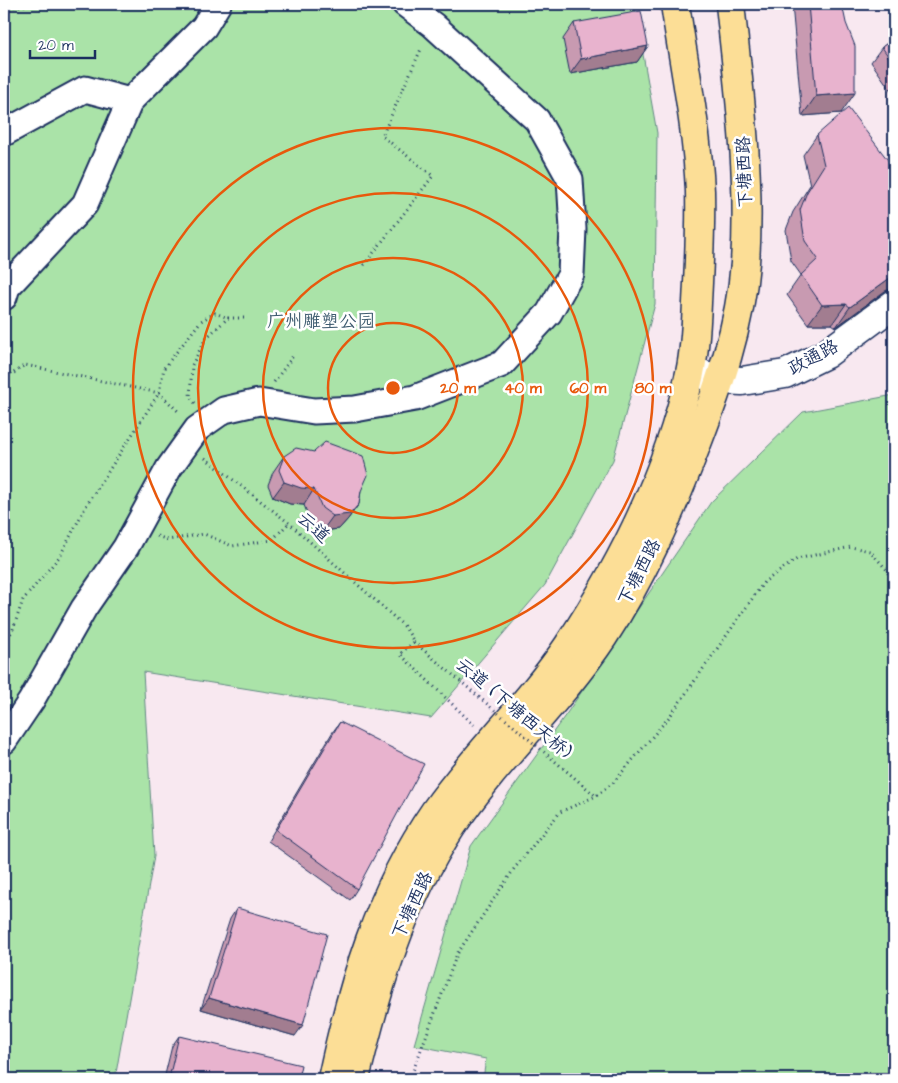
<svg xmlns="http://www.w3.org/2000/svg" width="898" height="1083" font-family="'Architects Daughter','LXGW WenKai TC',sans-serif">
<rect width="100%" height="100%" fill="#f8e8f0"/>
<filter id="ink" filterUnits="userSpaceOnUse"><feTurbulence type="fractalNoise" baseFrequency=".02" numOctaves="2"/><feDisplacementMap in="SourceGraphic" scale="10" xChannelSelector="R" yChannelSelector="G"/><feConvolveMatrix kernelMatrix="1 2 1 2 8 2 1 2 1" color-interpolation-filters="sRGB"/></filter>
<g filter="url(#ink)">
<g fill="#aae3a8" stroke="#628983">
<polygon points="4,4 634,4 657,133 655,304 613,460 545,585 431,718 143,672 154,856 115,1079 4,1079"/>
<polygon points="894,395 894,1079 483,1079 486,1059 414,1045 471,846 567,713 711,502 803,412"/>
</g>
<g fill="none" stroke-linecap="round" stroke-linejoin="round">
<g stroke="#1b2f5e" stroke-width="29">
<g id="street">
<polyline points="4,133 85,89 130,101"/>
<polyline points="4,297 7,287 85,204 130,101 204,27 218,4"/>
<polyline points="4,741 31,701 84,608 126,547 169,468 197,429 224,410 259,402 314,411 355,409 415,398 502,364 549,313 571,274 573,229 570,179 537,120 433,25 405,4"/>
</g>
</g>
<g stroke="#1b2f5e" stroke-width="31">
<polyline id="secondary" points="691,371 721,380 742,381 785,374 826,354 894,304"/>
</g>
<g stroke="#1b2f5e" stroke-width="31">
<g id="highway">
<path d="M332 1079C352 985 379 892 435 811 476 753 528 705 568 646 623 563 669 471 690 373 695 350 696 326 697 303 699 265 701 228 700 191 697 128 684 66 675 4"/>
<path d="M355 1079C376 991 401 903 452 826 497 759 558 704 603 637 642 578 671 511 696 446 719 386 740 328 745 263 751 177 739 89 730 4"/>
</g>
</g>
<g stroke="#1b2f5e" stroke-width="3" stroke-dasharray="1 4" stroke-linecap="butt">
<polyline points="4,7 41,4"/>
<polyline points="364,265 433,176 382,136 422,47"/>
<polyline points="4,366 11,375 25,365 159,393 180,413"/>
<polyline points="274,382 293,356"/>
<polyline points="195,403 190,397 192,365 206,338 228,318 245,318"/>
<polyline points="205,458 289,523 405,627 414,642 400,654 474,725"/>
<polyline points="157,536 168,540 204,534 232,546 272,540 289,523"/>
<polyline points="4,641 12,632 23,600 60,556 86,506 159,393 164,368 201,321 215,313 228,318"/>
<polyline points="4,686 6,698"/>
<polyline points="410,1079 457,954 514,869 560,812 596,796 613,783 670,716 764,582 797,559 851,547 870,551 887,570 894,592"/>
</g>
<use href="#street" stroke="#fff" stroke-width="25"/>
<use href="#secondary" stroke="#fff" stroke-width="28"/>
<use href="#highway" stroke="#fcde96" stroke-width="28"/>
<polyline stroke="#1b2f5e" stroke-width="3" stroke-dasharray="1 4" stroke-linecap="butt" points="414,642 596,796"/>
</g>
<g fill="#c89ab1" stroke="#1b2f5e">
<polygon points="792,4 842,4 841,113 802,116"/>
<polygon points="574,23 648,46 637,62 570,74 563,39"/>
<polygon points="894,38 894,95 871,62 882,47"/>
<polygon points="817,135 894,168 894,289 893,288 885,291 836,327 832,324 808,324 787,295 801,275 791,261 786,230 793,212 810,185 803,155"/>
<polygon points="284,456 361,491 359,504 348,519 339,529 322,531 311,523 304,505 290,504 273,497 268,485 273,472"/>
<polygon points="340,722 357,889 350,900 268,841 332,733"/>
<polygon points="237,908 295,1036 201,1009 230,919"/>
<polygon points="179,1036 298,1079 164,1079 172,1046"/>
</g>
<g fill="#a27d90" stroke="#1b2f5e">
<polygon points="648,46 637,62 570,74 581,59"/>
<polygon points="855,93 841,113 802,116 816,96"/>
<polygon points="894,275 894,289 893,288 885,291 836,327 850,307"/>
<polygon points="846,304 832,324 808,324 822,305"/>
<polygon points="284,482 314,489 304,505 290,504 273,497"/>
<polygon points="359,504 348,519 339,529 322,531 333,516"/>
<polygon points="209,998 303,1025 295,1036 201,1009"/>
<polygon points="170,1074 194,1079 166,1079"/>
</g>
<g fill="#e8b3ce" stroke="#1b2f5e">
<polygon points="808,4 842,4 846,23 855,46 855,93 816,96"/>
<polygon points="641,11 648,46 581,59 574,23"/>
<polygon points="894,38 894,65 882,47"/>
<polygon points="848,108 894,168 894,275 850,307 846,304 822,305 801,275 818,259 805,241 800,210 807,192 824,165 817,135"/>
<polygon points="325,442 363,456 368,475 361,491 359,504 350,514 333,516 322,508 314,489 301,488 284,482 279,470 284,456 296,448 314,452"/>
<polygon points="340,722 424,764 357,889 276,830"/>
<polygon points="237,908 327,934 303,1025 209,998"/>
<polygon points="179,1036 301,1065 298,1079 194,1079 170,1074"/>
</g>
</g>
<g fill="none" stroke="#e8590c" stroke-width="2.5">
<circle cx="393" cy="388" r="65"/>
<circle cx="393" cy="388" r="130"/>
<circle cx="393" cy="388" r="195"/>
<circle cx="393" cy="388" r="260"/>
</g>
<g text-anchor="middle" stroke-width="5" stroke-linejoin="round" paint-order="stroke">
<g font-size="18" fill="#1b2f5e" stroke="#fff">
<text transform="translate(744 172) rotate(-92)" y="6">下塘西路</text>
<text transform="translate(813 357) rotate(-28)" y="6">政通路</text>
<text transform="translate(314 527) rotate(42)" y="6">云道</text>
<text transform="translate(639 572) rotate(-63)" y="6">下塘西路</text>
<text transform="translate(514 708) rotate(40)" y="6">云道 (下塘西天桥)</text>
<text transform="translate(412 905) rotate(-65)" y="6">下塘西路</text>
</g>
<g font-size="18" fill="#3f5c70" stroke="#fff">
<text x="321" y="327">广州雕塑公园</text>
</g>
</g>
<circle cx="393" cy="388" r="8" fill="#e8590c" stroke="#fff" stroke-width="2.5"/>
<g font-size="15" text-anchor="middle" font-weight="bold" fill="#e8590c" stroke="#fff" stroke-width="5" stroke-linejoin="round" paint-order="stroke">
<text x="458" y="393">20 m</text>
<text x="523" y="393">40 m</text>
<text x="588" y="393">60 m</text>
<text x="653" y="393">80 m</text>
</g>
<rect width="898" height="1083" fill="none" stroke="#fff" stroke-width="20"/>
<rect x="10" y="10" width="878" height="1063" fill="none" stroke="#1b2f5e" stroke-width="2" filter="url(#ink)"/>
<path d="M30 50v8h65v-8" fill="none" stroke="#1b2f5e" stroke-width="2.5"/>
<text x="38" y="50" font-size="15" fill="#1b2f5e" stroke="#ffffff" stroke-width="4" paint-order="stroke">20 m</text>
</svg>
